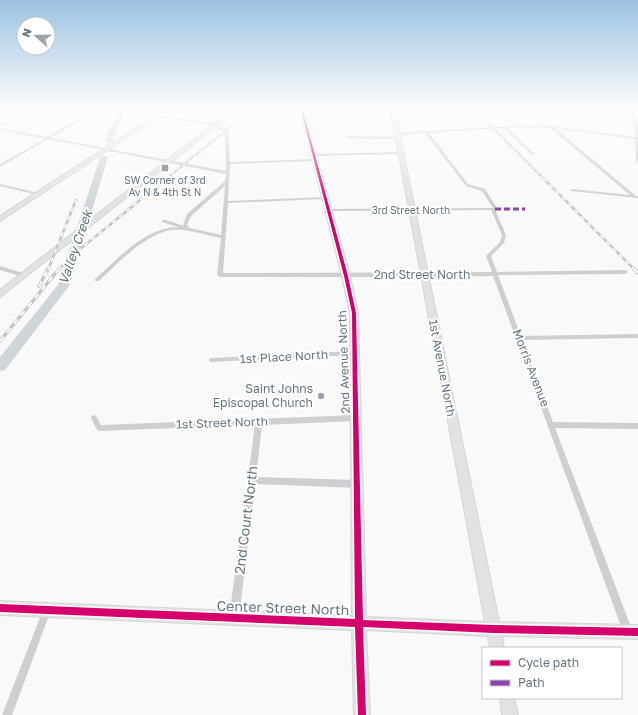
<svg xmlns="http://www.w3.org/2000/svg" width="638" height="715" font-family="'Golos Text',sans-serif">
<rect width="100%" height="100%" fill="#f9f9f9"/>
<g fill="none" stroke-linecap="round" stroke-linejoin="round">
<g fill="#ced6d9" fill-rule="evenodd">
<polygon points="119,107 125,107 113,141 106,143 105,141"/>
<polygon points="101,155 108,157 69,286 5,370 0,371 0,357 58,285"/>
</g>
<g stroke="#d5d6d7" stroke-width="2">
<g id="secondary">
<polygon points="168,107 174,107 0,221 0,216"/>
<polygon points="299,107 303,107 350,276 358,313 366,617 485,622 390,107 394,107 499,622 638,625 638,639 502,636 504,648 490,648 488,636 366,630 370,715 354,715 352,630 0,615 0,601 352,616 350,313 342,276"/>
<polygon points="500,698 514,698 518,715 502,715"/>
</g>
</g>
<g stroke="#d5d6d7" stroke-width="2">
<polygon id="primary" points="235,107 241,107 0,297 0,290"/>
</g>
<g fill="#cecfd0" fill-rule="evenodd">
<polygon points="35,107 39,107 0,127 0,125"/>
<path d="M99 107H103L51 138 226 171 225 131 209 125 138 113 137 112 139 111 210 123 228 129 230 162 316 159V161H315L230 164 228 201 325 197 327 198 325 199 228 203 223 273 492 272 486 256 500 242 502 235 492 212V210L328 211 326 210 328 209 493 208 482 191 466 186 425 133 397 135H396V133L526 125 551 126 636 137 631 107H634L638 128V163L636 162 635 139 555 128 636 196H638V198L571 191V189H572L630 195 550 128 526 127 507 128 533 153 534 154 532 155 504 128 429 133 468 184 485 189 497 208 496 212 506 235 504 243 491 256 497 272 625 270 628 272 625 274 498 275 521 336 638 334V338L522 340 553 422 638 423V429L555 428 633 632 631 635 628 637 625 635 623 632 493 276 424 277H220L217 275 221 238C205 235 187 228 172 230 146 233 117 264 99 281H95V279C118 259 145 227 178 227L162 222V220H166L184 226 183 225 187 214 225 181 226 174 48 139 0 167V164L45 139 0 130V128L47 137ZM225 186 221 235 190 228 187 225 191 216Z"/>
<polygon points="314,107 332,107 302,110 300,109"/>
<polygon points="347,136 398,137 400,138 398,139 346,138 346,136"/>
<polygon points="402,152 403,153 401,154 314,156 312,155 314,154"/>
<polygon points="0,184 39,193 40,194 38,195 0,186"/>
<polygon points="0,266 26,274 27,275 24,277 0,270"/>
<polygon points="355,351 358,353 355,355 212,362 210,362 209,360 210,358 212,358"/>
<polygon points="94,415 96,416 101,425 357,415 359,416 360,418 359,420 357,421 262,425 256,477 358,480 361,482 362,484 361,486 358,488 255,484 239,618 237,621 234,623 231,621 229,618 255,425 99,431 97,430 91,418 92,416"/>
<polygon points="47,606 50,607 51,610 12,715 2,715 43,610 44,607"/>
</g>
<use href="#secondary" fill="#e1e2e2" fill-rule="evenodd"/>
<use href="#primary" fill="#e1e2e2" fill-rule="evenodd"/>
<g stroke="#c3c5c6" stroke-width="2">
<g id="rail-far2">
<polyline points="472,107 544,179"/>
<polyline points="166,179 255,107"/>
</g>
</g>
<g stroke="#c3c5c6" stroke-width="2.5">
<g id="rail-far1">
<polyline points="543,178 635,270"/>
<polyline points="48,270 76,200"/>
<polyline points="58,270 79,250 167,178"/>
</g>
</g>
<g stroke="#c3c5c6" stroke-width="3.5">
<g id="rail">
<polyline points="634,269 638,273"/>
<polyline points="39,286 48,269"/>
<polyline points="0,341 59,269"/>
</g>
</g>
<use href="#rail-far2" stroke="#fff" stroke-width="1" stroke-dasharray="3.5" stroke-linecap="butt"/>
<use href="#rail-far1" stroke="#fff" stroke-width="1.5" stroke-dasharray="4.5" stroke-linecap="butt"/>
<use href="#rail" stroke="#fff" stroke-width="2" stroke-dasharray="5.5" stroke-linecap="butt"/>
<polyline stroke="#8e44ad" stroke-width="3" stroke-dasharray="6 3" stroke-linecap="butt" points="495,209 525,209"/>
<g stroke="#fff" stroke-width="3">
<polygon id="cycleway" points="300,107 302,107 348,276 356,313 363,620 493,625 638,628 638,636 493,633 363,627 366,715 358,715 355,627 0,612 0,604 355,619 352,313 344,276"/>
</g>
<use href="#cycleway" fill="#d6006c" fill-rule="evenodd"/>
</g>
<linearGradient id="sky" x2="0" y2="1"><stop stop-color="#9dc2e2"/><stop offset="0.52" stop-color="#fcfcfc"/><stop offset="1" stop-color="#fcfcfc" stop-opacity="0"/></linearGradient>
<rect width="638" height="207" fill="url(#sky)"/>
<g fill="#99a4ac" stroke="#fff" stroke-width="1.5">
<rect x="161" y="164" width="8" height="8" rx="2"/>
<circle cx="321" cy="396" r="4"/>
</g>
<g text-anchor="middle" stroke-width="4" stroke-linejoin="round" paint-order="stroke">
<g font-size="10" fill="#657683" stroke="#fff">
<text x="165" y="184">SW Corner of 3rd<tspan x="165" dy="12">Av N &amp; 4th St N</tspan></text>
</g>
<g font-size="10" fill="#657683" stroke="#fff">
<text x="411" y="214">3rd Street North</text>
</g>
<g font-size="12" fill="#657683" stroke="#fff">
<text x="422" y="279">2nd Street North</text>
<text transform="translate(284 357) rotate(-3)" y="4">1st Place North</text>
<text transform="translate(344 362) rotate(-92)" y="4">2nd Avenue North</text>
<text transform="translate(442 368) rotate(79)" y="4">1st Avenue North</text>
<text transform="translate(531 368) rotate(69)" y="4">Morris Avenue</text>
<text transform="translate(222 423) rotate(-2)" y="4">1st Street North</text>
</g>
<g font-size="12" fill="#657683" stroke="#fff" text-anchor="end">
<text x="313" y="393">Saint Johns<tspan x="313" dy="14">Episcopal Church</tspan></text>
</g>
<g font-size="13" font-style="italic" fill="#60757c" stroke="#fff">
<text transform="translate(75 247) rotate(-71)" y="5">Valley Creek</text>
</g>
<g font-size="14" fill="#657683" stroke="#fff">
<text transform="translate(246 520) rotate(-83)" y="5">2nd Court North</text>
<text transform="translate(283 608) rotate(2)" y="5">Center Street North</text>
</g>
</g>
<rect x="482" y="647" width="140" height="52" fill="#ffffff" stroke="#c1c8cd"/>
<rect x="490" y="660" width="20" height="6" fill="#d6006c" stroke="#c1c8cd"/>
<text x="518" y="667" font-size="12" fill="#657683">Cycle path</text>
<rect x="490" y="680" width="20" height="6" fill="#8e44ad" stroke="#c1c8cd"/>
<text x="518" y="687" font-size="12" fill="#657683">Path</text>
<g transform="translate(36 36) rotate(290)"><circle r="19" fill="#ffffff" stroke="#c1c8cd"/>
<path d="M0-3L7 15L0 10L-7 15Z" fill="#99a4ac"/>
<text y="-6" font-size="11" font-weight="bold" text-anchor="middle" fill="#657683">N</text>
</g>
</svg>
